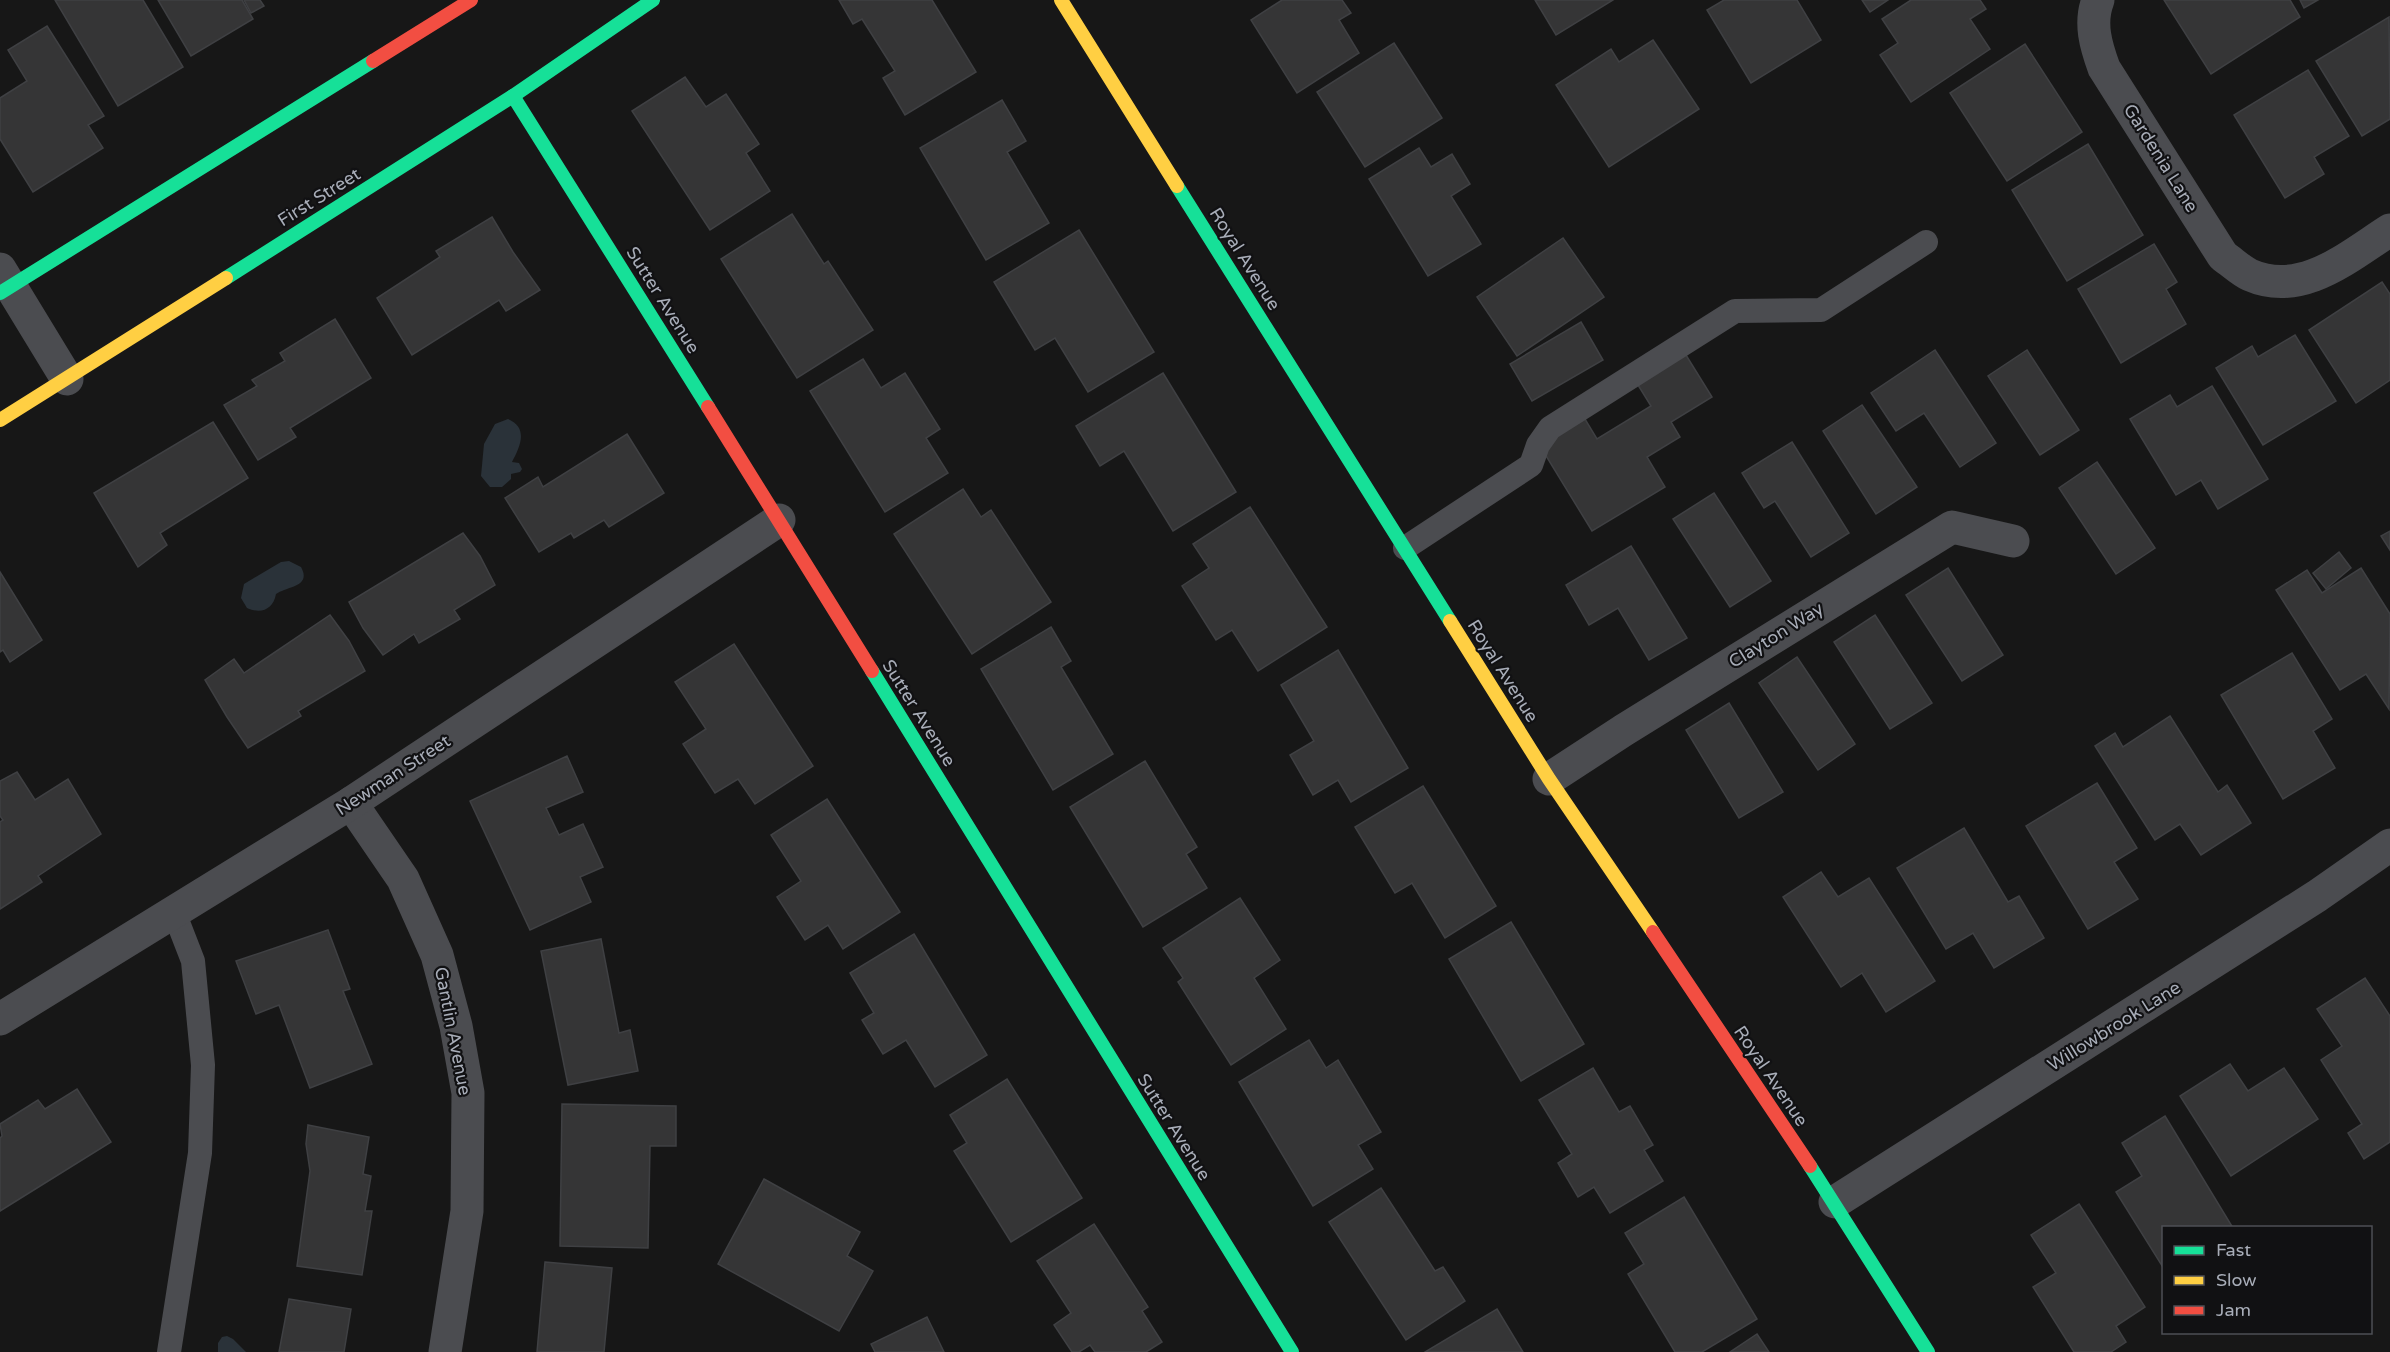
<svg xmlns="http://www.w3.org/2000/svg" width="2390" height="1352" font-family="'Varela Round',sans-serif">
<rect width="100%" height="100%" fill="#171717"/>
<g fill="#2a3239">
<path d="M508 419C529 428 520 447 512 462L519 463 522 469 520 472 511 474V479L502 487H490L481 476 484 444 495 424Z"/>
<path d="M289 561 301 567C312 587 287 586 276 594 273 610 261 614 247 608L241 598 244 584 281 562Z"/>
<polygon points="227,1336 233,1339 246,1352 218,1352 218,1343 222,1337"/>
</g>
<g fill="#353536" stroke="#3f4043" stroke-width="1.5">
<polygon points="55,0 143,0 183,67 118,106"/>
<polygon points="158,0 242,0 253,19 191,56"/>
<polygon points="244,0 260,0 264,6 251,13"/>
<polygon points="839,0 932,0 976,72 905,115 883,78 895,71 862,19 853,24"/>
<polygon points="1282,0 1342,0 1351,13 1339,20 1359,53 1297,93 1251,20"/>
<polygon points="1535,0 1613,0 1556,35"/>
<polygon points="1724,0 1797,0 1821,40 1751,83 1707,10"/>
<polygon points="1862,0 1888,0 1870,12"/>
<polygon points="1911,0 1980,0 1986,9 1970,19 1990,49 1911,102 1880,55 1898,43 1882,19"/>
<polygon points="2164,0 2290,0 2300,17 2211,74"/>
<polygon points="2300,0 2318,0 2304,8"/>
<polygon points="2389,17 2390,119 2362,136 2316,61"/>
<polygon points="47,26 104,116 88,125 103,148 33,192 0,139 0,98 27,81 8,50"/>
<polygon points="1653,40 1699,109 1609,167 1556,85 1611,49 1619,62"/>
<polygon points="1394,43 1442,118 1365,167 1317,92"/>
<polygon points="2025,44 2082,132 2007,181 1950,93"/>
<polygon points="2308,70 2349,136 2314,157 2324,174 2285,198 2234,115"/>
<polygon points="685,77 706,107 726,94 759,144 746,153 770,191 710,230 632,111"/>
<polygon points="1002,100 1026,141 1007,152 1049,223 986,260 920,148"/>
<polygon points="2088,144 2143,235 2067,281 2012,190"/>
<polygon points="1419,148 1431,167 1452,154 1470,184 1451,196 1481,244 1428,276 1369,179"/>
<polygon points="792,214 824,264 828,261 873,330 797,378 721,259"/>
<polygon points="492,217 513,252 540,290 506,311 499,300 412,355 377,298 440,257 436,251"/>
<polygon points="1079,230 1154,352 1088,392 1055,338 1035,350 994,282"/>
<polygon points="1563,238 1604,297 1517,356 1477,297"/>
<polygon points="2154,244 2177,282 2166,289 2186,324 2121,363 2078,289"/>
<polygon points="2382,282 2390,294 2390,380 2356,403 2309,330"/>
<polygon points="335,319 371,378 290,428 296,437 258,460 224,405 257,386 252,380 285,361 280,353"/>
<polygon points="1581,322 1603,360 1532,401 1510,364"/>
<polygon points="2295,335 2336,401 2263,445 2216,368 2252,346 2258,357"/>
<polygon points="1681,347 1712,397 1671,422 1680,437 1647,457 1665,487 1592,531 1540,446 1585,419 1597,439 1651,406 1633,377"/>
<polygon points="1935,350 1996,443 1960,467 1924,413 1896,431 1871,393"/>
<polygon points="2027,350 2079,430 2040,455 1988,376"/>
<polygon points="863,359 881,388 905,373 940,429 926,438 948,473 885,512 810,391"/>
<polygon points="1163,373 1236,492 1173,531 1124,451 1100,466 1076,426"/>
<polygon points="2212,386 2268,479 2218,509 2201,480 2176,495 2130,419 2170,395 2177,407"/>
<polygon points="1862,405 1917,487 1876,514 1823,431"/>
<polygon points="213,422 248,478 160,533 167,545 138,567 94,493"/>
<polygon points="627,434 664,493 609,527 604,520 574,538 571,533 539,552 505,498 538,477 543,487"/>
<polygon points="1792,442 1849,533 1811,557 1775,501 1764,508 1742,473"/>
<polygon points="2097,462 2155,548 2116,574 2059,488"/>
<polygon points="963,489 981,517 991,510 1051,602 972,654 894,534"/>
<polygon points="1714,493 1771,581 1730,607 1673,519"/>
<polygon points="1250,507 1327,627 1258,671 1232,630 1216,640 1182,586 1209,568 1193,544"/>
<polygon points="2390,531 2390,550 2381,536"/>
<polygon points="463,533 480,556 495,585 454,610 460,619 419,643 414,634 383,655 363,628 349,602"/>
<polygon points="1631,546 1687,638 1649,660 1618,608 1589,625 1566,585"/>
<polygon points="2339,552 2351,568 2326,589 2313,573"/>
<polygon points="1948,568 2003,655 1962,681 1906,595"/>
<polygon points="2361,568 2390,614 2389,709 2366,674 2340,690 2276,590 2307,570 2322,593"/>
<polygon points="0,572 42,640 10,662 3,650 0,652"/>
<polygon points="330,615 349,641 365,671 298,711 301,716 248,748 227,717 205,680 234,659 244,673"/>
<polygon points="1875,615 1932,703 1890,729 1834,642"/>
<polygon points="1051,627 1071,661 1061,667 1113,754 1053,790 981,669"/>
<polygon points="734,644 813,766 755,804 738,779 715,793 683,744 706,729 675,682"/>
<polygon points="1338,650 1408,768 1351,802 1338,780 1313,795 1290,755 1314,741 1281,685"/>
<polygon points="2292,653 2332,719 2313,731 2335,768 2283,799 2221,695"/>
<polygon points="1797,657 1855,744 1818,770 1759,683"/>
<polygon points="1729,703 1783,792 1739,818 1686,730"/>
<polygon points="2170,716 2218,792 2227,785 2251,823 2201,855 2180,824 2155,840 2095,746 2115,733 2123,747"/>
<polygon points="567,756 583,792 546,808 559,835 583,824 603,867 580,877 591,902 530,930 470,801"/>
<polygon points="1145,761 1197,847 1186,854 1207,888 1143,927 1070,807"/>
<polygon points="17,772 35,800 68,779 101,834 38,876 42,882 0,909 0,822 3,820 0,816 0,781"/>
<polygon points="2097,783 2137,848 2114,862 2138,899 2088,929 2026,826"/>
<polygon points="1423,786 1496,906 1445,938 1412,883 1395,893 1355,827"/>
<polygon points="827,799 900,912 843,949 828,925 805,940 777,897 801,881 771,835"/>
<polygon points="1964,828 2008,902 2019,896 2044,938 1994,968 1973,933 1946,949 1897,868"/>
<polygon points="1821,872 1838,897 1869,878 1935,981 1886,1012 1862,973 1841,987 1783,897"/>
<polygon points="1240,898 1280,960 1254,978 1286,1029 1231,1065 1178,982 1183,978 1163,948"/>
<polygon points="1511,922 1584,1044 1521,1081 1449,959"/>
<polygon points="328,930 350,989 343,991 372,1064 310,1088 279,1005 256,1014 236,961"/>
<polygon points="914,934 987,1055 935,1087 906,1040 883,1054 862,1020 874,1013 850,973"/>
<polygon points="601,939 619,1033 630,1030 638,1071 568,1085 541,951"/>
<polygon points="2365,978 2390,1016 2390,1142 2364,1159 2348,1133 2362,1124 2321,1060 2342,1046 2317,1009"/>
<polygon points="1309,1040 1326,1068 1338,1060 1381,1132 1358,1145 1373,1169 1313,1206 1239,1082"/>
<polygon points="2230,1064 2248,1091 2284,1068 2318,1119 2231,1176 2180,1096"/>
<polygon points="1593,1068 1619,1112 1630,1106 1653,1145 1644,1150 1663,1181 1610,1213 1594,1187 1578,1197 1558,1163 1572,1154 1539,1100"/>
<polygon points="1007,1079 1082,1198 1011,1242 954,1151 967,1143 950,1115"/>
<polygon points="77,1089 111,1142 0,1211 0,1138 2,1136 0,1124 38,1100 45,1109"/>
<polygon points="562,1104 676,1106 676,1146 650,1146 648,1248 560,1246"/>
<polygon points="2165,1116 2233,1228 2164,1228 2164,1269 2116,1192 2142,1176 2122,1143"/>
<polygon points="308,1125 369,1137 363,1174 371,1176 365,1211 372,1211 362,1275 297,1266 310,1171 306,1144"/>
<polygon points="764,1179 860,1232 847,1256 873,1271 839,1331 718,1264"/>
<polygon points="1381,1188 1435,1271 1443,1267 1465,1301 1406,1340 1329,1222"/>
<polygon points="1684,1197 1757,1319 1702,1352 1675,1352 1628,1274 1644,1264 1625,1233"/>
<polygon points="2079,1204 2145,1307 2116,1326 2126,1342 2111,1352 2074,1352 2033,1287 2056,1273 2031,1235"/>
<polygon points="1094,1224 1148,1307 1142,1311 1162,1342 1146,1352 1095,1352 1090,1345 1079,1352 1072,1352 1054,1325 1071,1313 1037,1261"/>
<polygon points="545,1262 612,1268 604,1352 537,1352"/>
<polygon points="289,1299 351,1309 344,1352 279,1352"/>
<polygon points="1497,1309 1523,1352 1425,1352"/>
<polygon points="927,1317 944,1352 875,1352 871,1344"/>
<polygon points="1757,1334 1769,1352 1730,1352"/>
</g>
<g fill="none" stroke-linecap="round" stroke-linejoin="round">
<g stroke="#4b4c50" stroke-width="24">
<polyline points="1405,548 1531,465 1538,445 1550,428 1735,311 1821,310 1926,242"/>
<polyline points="169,1352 200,1153 203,1065 193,961 174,912"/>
</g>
<g stroke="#4b4c50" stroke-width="33">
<path d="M2098 0C2089 23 2096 46 2104 68L2223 256C2232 262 2241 271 2250 275 2302 298 2349 256 2390 230"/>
<polyline points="0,269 67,379"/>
<polyline points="1549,779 1624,730 1952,527 2013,541"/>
<polyline points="351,803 403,879 437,955 456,1026 468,1093 467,1211 445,1352"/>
<polyline points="0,1019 351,803 779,520"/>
<polyline points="1835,1202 2317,896 2390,845"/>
</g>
<g stroke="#16e098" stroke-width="14">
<polyline points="513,96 708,407"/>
<polyline points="1177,186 1450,621"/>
<polyline points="226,278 513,96 653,0"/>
<polyline points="0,293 373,61"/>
<polyline points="872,671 1292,1352"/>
<polyline points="1810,1166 1928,1352"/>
</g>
<g stroke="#ffcf43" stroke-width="14">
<polyline points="1061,0 1177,186"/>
<polyline points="0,420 226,278"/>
<polyline points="1450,621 1549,779 1653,932"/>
</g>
<g stroke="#f24e42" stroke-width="14">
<polyline points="373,61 471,0"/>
<polyline points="708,407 872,671"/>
<polyline points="1653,932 1810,1166"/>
</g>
</g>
<g text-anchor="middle" stroke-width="4.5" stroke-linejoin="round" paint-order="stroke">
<g font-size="18" fill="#a8adb8" stroke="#111113">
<text transform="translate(2161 158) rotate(58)" y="6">Gardenia Lane</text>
<text transform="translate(319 197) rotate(-32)" y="6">First Street</text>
<text transform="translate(1245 259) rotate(58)" y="6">Royal Avenue</text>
<text transform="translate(663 300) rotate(58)" y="6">Sutter Avenue</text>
<text transform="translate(1776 635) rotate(-32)" y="6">Clayton Way</text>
<text transform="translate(1503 671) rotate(58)" y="6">Royal Avenue</text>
<text transform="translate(919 713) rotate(58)" y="6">Sutter Avenue</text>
<text transform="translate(393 775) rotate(-33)" y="6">Newman Street</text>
<text transform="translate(2114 1026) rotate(-32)" y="6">Willowbrook Lane</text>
<text transform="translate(453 1031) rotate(79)" y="6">Gantlin Avenue</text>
<text transform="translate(1771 1076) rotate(56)" y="6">Royal Avenue</text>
<text transform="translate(1174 1127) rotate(58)" y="6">Sutter Avenue</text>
</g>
</g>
<rect x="2162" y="1226" width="210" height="108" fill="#111113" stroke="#4d4f55" stroke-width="1.5"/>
<rect x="2174" y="1246" width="30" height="9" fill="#16e098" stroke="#4d4f55" stroke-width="1.5"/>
<text x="2216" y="1256" font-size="18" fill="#a8adb8">Fast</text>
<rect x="2174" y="1276" width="30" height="9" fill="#ffcf43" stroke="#4d4f55" stroke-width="1.5"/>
<text x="2216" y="1286" font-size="18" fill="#a8adb8">Slow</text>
<rect x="2174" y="1306" width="30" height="9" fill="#f24e42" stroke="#4d4f55" stroke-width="1.5"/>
<text x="2216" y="1316" font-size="18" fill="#a8adb8">Jam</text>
</svg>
